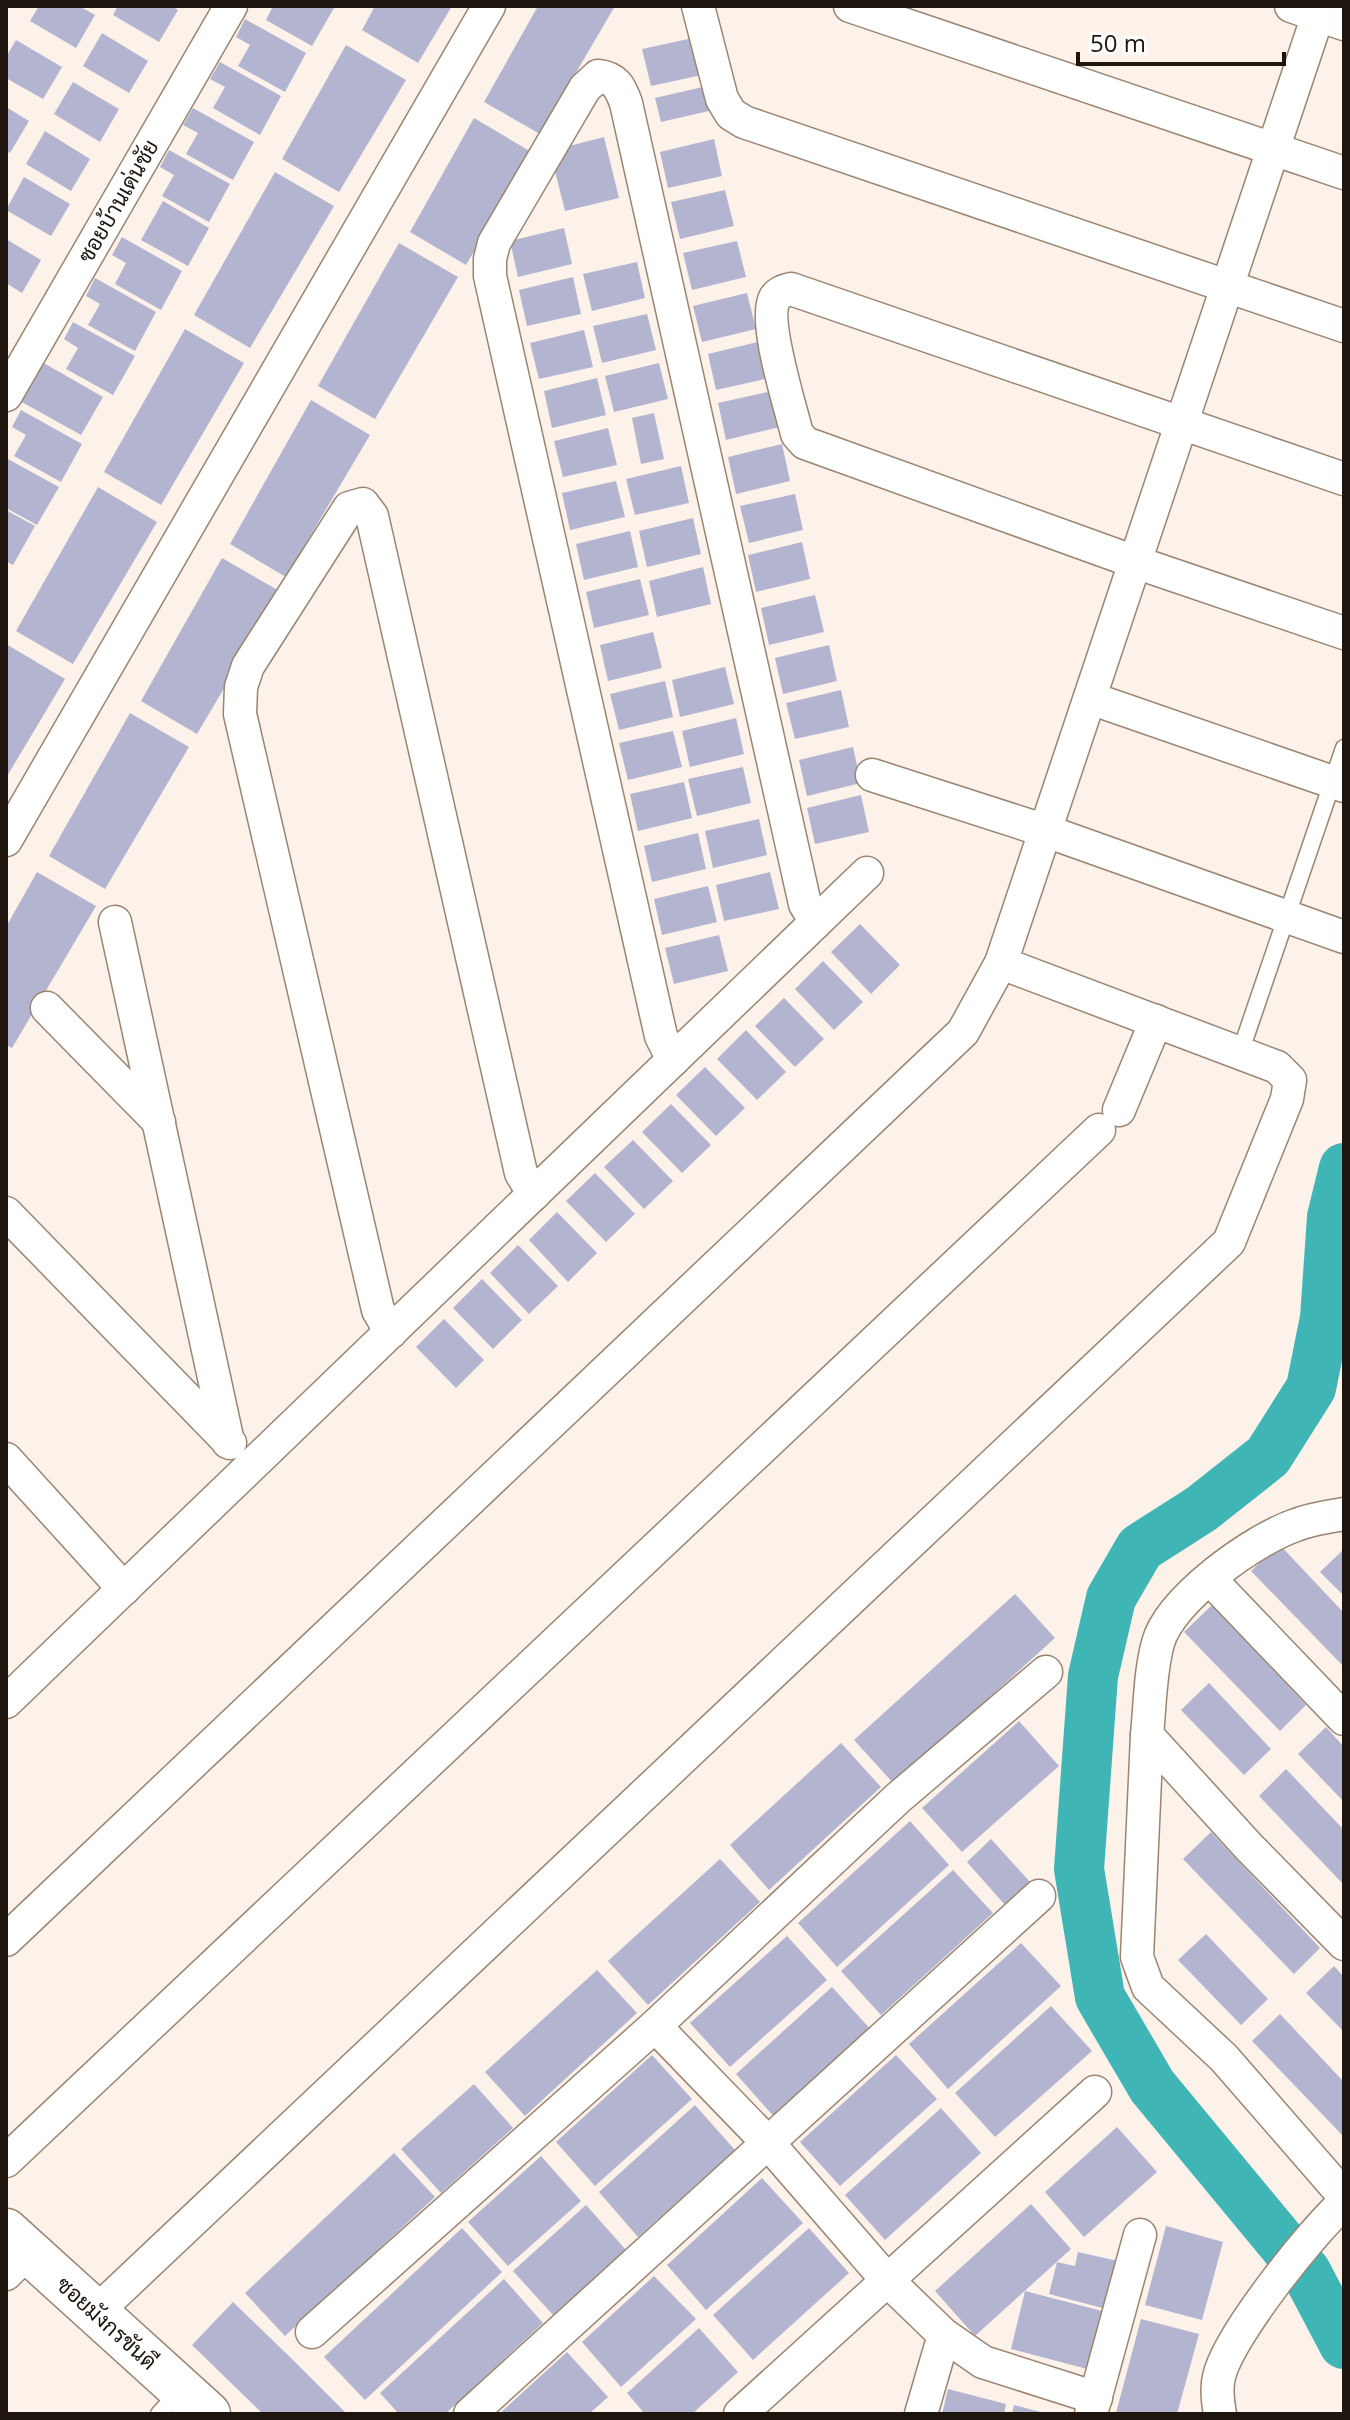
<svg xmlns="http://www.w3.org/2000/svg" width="1350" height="2420" font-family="'Open Sans',Sarabun,sans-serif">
<rect width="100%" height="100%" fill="#fcf2ea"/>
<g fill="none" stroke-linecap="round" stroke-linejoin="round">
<polyline stroke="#40b5b5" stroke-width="50" points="1344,1168 1332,1217 1325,1318 1311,1388 1268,1456 1201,1509 1140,1548 1111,1598 1093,1676 1079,1869 1100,1997 1152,2086 1306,2272 1344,2344"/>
</g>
<g fill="#b3b5d0">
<polygon points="39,6 79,6 95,15 76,48 30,21"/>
<polygon points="118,6 172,6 178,10 159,42 113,15"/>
<polygon points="273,6 331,6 334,8 312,46 266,20"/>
<polygon points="375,6 452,6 418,63 362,30"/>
<polygon points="538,6 615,6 540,134 484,102"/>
<polygon points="245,19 306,53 285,92 238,66 250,45 236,37"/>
<polygon points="102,33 148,61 129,93 83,66"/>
<polygon points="693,38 702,75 651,86 642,49"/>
<polygon points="16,40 62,67 43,99 6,78 6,57"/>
<polygon points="346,45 406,80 339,192 282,159"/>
<polygon points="220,62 281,96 260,135 213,108 225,87 210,79"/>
<polygon points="73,82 119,109 100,142 54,114"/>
<polygon points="703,87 709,111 661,122 655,98"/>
<polygon points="6,107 29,121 10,153 6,151"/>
<polygon points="193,108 254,142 233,180 186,154 198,133 183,125"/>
<polygon points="474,118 533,153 466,265 410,232"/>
<polygon points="45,131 90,159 71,191 26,164"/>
<polygon points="604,137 619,198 565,211 550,151"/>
<polygon points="714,139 722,176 668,188 660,152"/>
<polygon points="169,150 230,184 209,222 162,196 174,175 160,167"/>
<polygon points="275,172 334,206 250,348 194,315"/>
<polygon points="24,177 70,204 51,236 6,210"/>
<polygon points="725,190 734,226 680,239 671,202"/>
<polygon points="163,201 209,228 188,266 141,240"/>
<polygon points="564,228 572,264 518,277 510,241"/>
<polygon points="122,237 182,271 161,310 115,284 126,263 112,255"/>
<polygon points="6,239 41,260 22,293 6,283"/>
<polygon points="737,241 746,277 692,290 683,253"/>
<polygon points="399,243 458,277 375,419 318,386"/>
<polygon points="637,262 645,298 592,311 583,274"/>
<polygon points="573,277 581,314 527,326 519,290"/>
<polygon points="95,278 156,312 135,351 88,325 100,304 86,296"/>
<polygon points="747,293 756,329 702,342 693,306"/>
<polygon points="647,314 656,350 602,363 593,326"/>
<polygon points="73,322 135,356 113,395 66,369 78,348 64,339"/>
<polygon points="185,329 244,363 161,505 104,472"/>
<polygon points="584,330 593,367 539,379 530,343"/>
<polygon points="762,341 770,378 716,390 708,354"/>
<polygon points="42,362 103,397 81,435 20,401"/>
<polygon points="659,363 668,399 614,412 605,376"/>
<polygon points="597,378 606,415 552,428 544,391"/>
<polygon points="772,391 780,427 726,440 718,403"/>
<polygon points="311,400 370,435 286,577 230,544"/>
<polygon points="21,410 82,444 61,482 14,456 26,435 12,427"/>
<polygon points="654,413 664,459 641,464 632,418"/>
<polygon points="608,428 617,465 563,477 554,441"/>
<polygon points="782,444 790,481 736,494 728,457"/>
<polygon points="6,458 59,487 37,525 6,508"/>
<polygon points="681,466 689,503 635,515 626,479"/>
<polygon points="616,481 625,517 570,530 562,493"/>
<polygon points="98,487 157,522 73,664 16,631"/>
<polygon points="795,494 803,530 749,543 740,506"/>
<polygon points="6,510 35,526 13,565 6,561"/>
<polygon points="693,518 701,554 647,567 639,531"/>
<polygon points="630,531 638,567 584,580 576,544"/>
<polygon points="802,542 810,579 756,592 748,555"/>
<polygon points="222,558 281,592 197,734 141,701"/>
<polygon points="703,567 711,604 657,617 649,581"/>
<polygon points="640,579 649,615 594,628 586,592"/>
<polygon points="815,595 824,632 769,645 761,608"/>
<polygon points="653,632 662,668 608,681 600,645"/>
<polygon points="6,644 65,679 6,778"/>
<polygon points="829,645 837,681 783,694 775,658"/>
<polygon points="725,667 734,704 680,717 672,680"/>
<polygon points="665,681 673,717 619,730 610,694"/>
<polygon points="841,690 849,727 795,739 786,703"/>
<polygon points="130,713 189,747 105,889 49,856"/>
<polygon points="736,718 744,754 690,767 682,731"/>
<polygon points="673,731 682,767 628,780 619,743"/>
<polygon points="853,747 861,783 807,796 799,760"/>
<polygon points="743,767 751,803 697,816 688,779"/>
<polygon points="684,782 692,818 638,831 630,794"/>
<polygon points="861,795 869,832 815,844 807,808"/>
<polygon points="759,819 767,855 713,868 705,831"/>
<polygon points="698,833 706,869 652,882 644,846"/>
<polygon points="37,872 96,906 12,1048 6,1045 6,927"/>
<polygon points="770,872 779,909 724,921 716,885"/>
<polygon points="708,886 717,922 662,935 654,899"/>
<polygon points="860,924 900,965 871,994 831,952"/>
<polygon points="719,935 728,971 674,984 665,948"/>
<polygon points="823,961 863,1002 834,1030 795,989"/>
<polygon points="784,998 824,1039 795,1067 755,1026"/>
<polygon points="746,1030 786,1072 757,1100 717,1059"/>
<polygon points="705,1067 745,1108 716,1136 676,1095"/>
<polygon points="671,1104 711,1145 682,1173 642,1132"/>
<polygon points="633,1140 673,1181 644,1209 604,1167"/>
<polygon points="595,1173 635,1214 606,1242 566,1201"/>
<polygon points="557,1212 597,1253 568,1282 529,1240"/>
<polygon points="518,1245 558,1286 529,1314 490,1273"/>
<polygon points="482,1279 522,1320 493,1349 453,1308"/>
<polygon points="444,1319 484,1360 456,1388 416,1347"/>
<polygon points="1279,1544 1344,1613 1344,1667 1251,1571"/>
<polygon points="1344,1549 1344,1596 1320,1572"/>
<polygon points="1015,1594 1055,1638 894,1784 854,1740"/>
<polygon points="1212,1605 1306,1705 1280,1731 1184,1632"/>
<polygon points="1209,1683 1271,1749 1244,1775 1181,1710"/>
<polygon points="1019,1721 1059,1766 962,1852 922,1808"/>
<polygon points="1326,1727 1344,1747 1344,1802 1298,1754"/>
<polygon points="841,1743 881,1787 769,1890 730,1845"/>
<polygon points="1286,1769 1344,1830 1344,1885 1259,1796"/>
<polygon points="910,1821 949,1865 837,1967 798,1923"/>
<polygon points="1211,1832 1320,1948 1294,1974 1183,1859"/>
<polygon points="991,1839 1031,1883 1006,1906 967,1862"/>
<polygon points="720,1859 760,1902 648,2005 608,1961"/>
<polygon points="953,1870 993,1913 881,2015 841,1971"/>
<polygon points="1206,1934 1268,1999 1241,2025 1178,1960"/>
<polygon points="787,1936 827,1980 730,2067 690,2023"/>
<polygon points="1021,1943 1061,1986 948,2089 909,2044"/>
<polygon points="1334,1966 1344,1977 1344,2032 1306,1993"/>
<polygon points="597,1970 637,2013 525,2116 485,2072"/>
<polygon points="832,1987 873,2032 776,2119 736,2074"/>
<polygon points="1051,2006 1092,2051 995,2137 955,2093"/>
<polygon points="1280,2014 1344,2082 1344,2137 1252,2041"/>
<polygon points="652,2055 692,2099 595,2186 556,2142"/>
<polygon points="896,2055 937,2099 840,2186 800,2142"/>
<polygon points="474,2084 513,2128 441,2193 401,2149"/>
<polygon points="695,2105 735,2150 638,2237 599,2192"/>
<polygon points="941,2108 981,2153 885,2240 845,2195"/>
<polygon points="1117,2127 1157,2172 1084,2237 1045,2192"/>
<polygon points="394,2153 435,2197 285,2336 245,2293"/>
<polygon points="541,2156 581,2201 508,2266 468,2222"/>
<polygon points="762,2178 803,2223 706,2310 667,2265"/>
<polygon points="1031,2204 1071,2249 975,2336 935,2291"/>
<polygon points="586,2205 626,2250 553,2315 513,2271"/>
<polygon points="1166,2226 1223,2242 1202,2320 1145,2305"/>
<polygon points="462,2228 502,2272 365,2400 324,2357"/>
<polygon points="809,2228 849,2273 753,2360 713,2315"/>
<polygon points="1078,2252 1118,2261 1106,2309 1049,2294 1057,2262 1075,2266"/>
<polygon points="654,2276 696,2319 621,2387 582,2342"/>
<polygon points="504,2279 543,2323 445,2414 399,2414 380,2393"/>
<polygon points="1025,2291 1106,2312 1091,2370 1011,2349"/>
<polygon points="233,2302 292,2359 347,2414 262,2413 192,2345"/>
<polygon points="1141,2319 1199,2334 1177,2414 1116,2413"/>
<polygon points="699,2328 738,2372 692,2414 645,2414 627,2393"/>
<polygon points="567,2352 608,2397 589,2414 499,2414"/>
<polygon points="948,2389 1006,2404 1004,2414 942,2414"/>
<polygon points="1014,2405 1044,2413 1044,2414 1012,2414"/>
</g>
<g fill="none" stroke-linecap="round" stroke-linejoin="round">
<g stroke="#9b8471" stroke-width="19">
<g id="lane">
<polyline points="1240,1053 1344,748"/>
<polyline points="159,2414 180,2391"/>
</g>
</g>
<g stroke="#9b8471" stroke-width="35">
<g id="street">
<polyline points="698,6 722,99 731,114 744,122 1344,326"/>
<polyline points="850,6 1344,173"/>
<polyline points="1291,6 1344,24"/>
<polyline points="6,395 231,6"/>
<path d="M1344 479 791 289C784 291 779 292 775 298 762 320 791 408 797 434L805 443 1135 562 1344 633"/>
<polyline points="1090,698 1344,786"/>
<polyline points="872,775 1046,831 1344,937"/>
<polyline points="6,840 489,6"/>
<polyline points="115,922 228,1442"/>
<polyline points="47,1008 159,1122"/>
<path d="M673 1060 661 1036 490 276V259L494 243 585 88 598 76C616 78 620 87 626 103L805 904 816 922"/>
<polyline points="1119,1110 1156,1021"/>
<polyline points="6,1213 230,1443"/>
<polyline points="391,1332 378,1310 240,714 241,687 248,666 349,508 363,504 372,516 521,1173 534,1194"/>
<polyline points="6,1459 124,1589"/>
<path d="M1344 1514C1328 1517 1311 1519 1296 1525 1254 1539 1170 1599 1158 1643 1150 1672 1150 1705 1147 1735L1249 1847 1344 1944"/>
<polyline points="1210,1579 1344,1719"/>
<polyline points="6,1702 867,873"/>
<polyline points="1147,1735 1137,1957 1148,1987 1224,2058 1344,2196"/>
<polyline points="6,1940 963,1032 1001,963 1321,6"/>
<polyline points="655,2026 769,2144 887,2280 944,2335 983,2362 1096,2398"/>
<polyline points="6,2161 1099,1130"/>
<polyline points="6,2274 28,2252"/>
<polyline points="95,2313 1229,1242 1287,1099 1290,1080 1277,1067 1001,963"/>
<polyline points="312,2332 655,2026 898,1798 1046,1672"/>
<polyline points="470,2414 1039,1896"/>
<polyline points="740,2414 1095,2092"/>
<polyline points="921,2414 944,2335"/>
<polyline points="1091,2414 1140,2235"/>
<path d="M1220 2414C1218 2403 1216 2388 1219 2377 1227 2338 1312 2231 1344 2203"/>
</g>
</g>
<g stroke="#9b8471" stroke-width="47">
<polyline id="secondary" points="6,2231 208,2414"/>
</g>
<use href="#lane" stroke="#fff" stroke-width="16"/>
<use href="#street" stroke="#fff" stroke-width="32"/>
<use href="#secondary" stroke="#fff" stroke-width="44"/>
</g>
<g text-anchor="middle" stroke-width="6" stroke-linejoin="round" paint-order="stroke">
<g font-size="22" fill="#1d150e" stroke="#fff">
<text transform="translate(118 201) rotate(-60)" y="8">ซอยบ้านเด่นชัย</text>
<text transform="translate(107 2323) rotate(42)" y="8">ซอยมังกรขันดี</text>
</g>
</g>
<rect width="1350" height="2420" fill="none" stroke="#1d150e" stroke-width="16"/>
<path d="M1078 52v12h206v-12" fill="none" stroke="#1d150e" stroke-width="4"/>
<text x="1090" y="52" font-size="24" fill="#1d150e" stroke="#ffffff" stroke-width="6" paint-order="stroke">50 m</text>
</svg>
